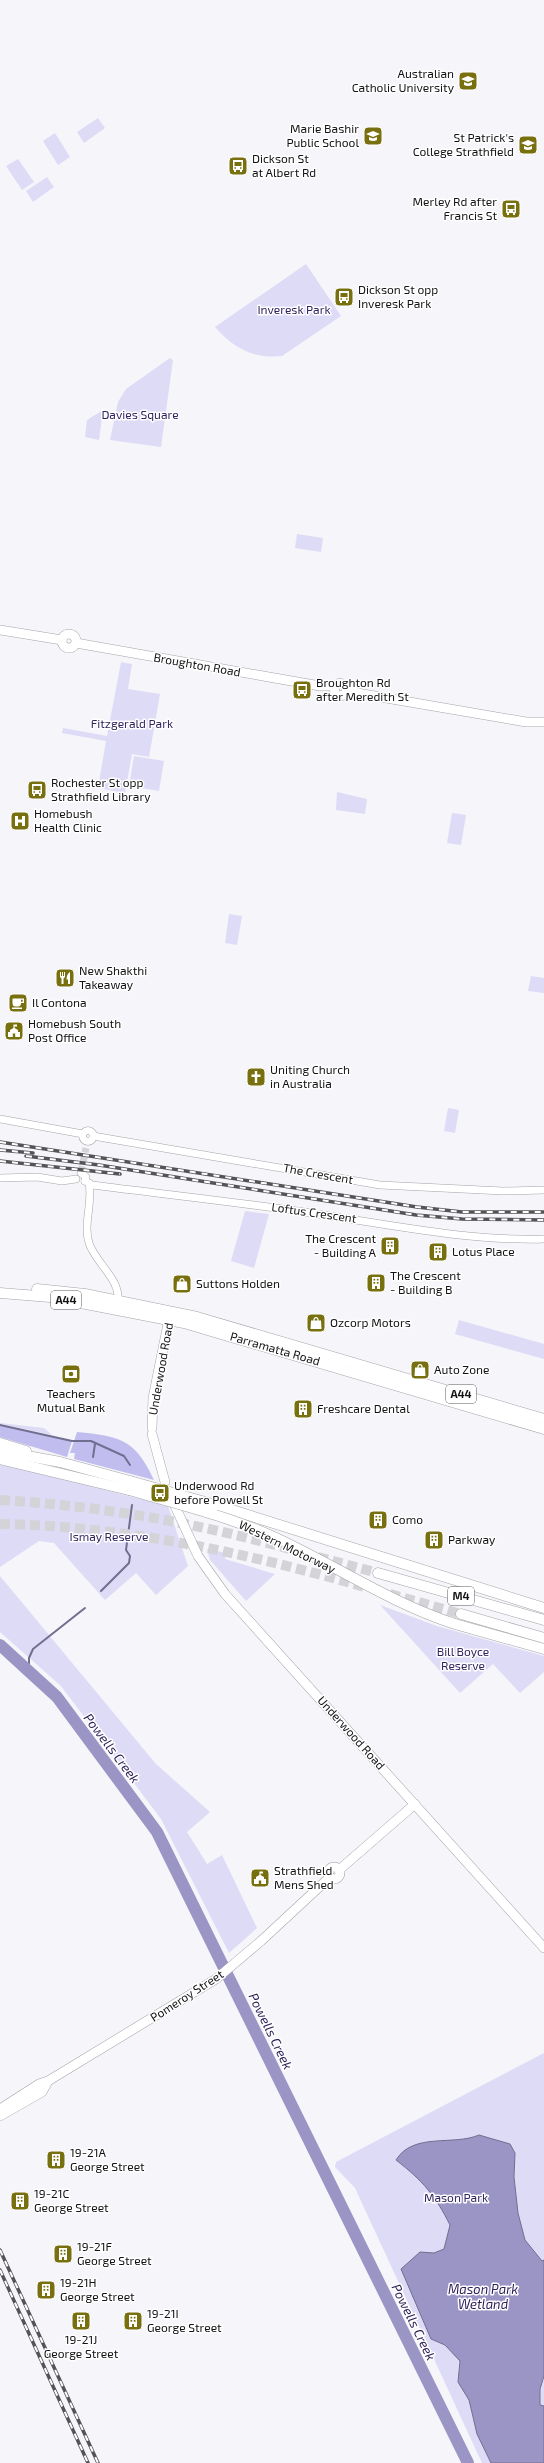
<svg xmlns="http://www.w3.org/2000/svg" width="544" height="2463" font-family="'Exo 2',sans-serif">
<rect width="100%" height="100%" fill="#f5f5fa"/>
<g fill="#dedbf7">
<polygon points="98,118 105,128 84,143 77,132"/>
<polygon points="55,133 70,157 58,165 43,141"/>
<polygon points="18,159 34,182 22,190 6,166"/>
<polygon points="47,177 54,187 33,202 26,191"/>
<path d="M306 264 341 316 282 356C254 359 233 348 215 327Z"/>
<polygon points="170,358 173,360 161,447 110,440 118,402 126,389"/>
<polygon points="103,410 99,440 85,437 87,420"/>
<polygon points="297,534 323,538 321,552 295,548"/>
<polygon points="121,662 132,664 128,689 160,694 149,757 132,754 125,793 98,788 106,741 62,733 63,728 107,736"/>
<polygon points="134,756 164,761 159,791 129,786"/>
<polygon points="337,792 367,799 365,814 336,810"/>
<polygon points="452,813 466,815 461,845 447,843"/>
<polygon points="229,914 242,916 237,945 225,943"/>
<polygon points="531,976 544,978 544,993 528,991"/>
<polygon points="448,1108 459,1110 455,1133 444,1131"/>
<polygon points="245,1211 269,1214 254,1268 231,1261"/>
<polygon points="459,1320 544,1344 544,1359 455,1334"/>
<polygon points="0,1423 44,1428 52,1435 0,1424"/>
<polygon points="0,1463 168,1506 188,1566 156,1595 136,1573 105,1600 54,1543 39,1541 0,1567"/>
<polygon points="207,1549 226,1553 225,1559 275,1574 246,1601 210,1560"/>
<polygon points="0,1576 156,1764 210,1812 187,1832 207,1864 222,1855 257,1928 229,1953 161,1819 61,1686 0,1632"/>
<polygon points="380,1605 437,1626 544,1656 544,1672 520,1693 493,1664 460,1693"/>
<polygon points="544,2053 544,2463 482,2463 355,2188 335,2167 336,2162"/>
</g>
<g fill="#c2bdef">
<polygon points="0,1425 72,1441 67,1457 0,1437"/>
<path d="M77 1432C120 1436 135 1439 154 1480L74 1459 75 1453H70Z"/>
</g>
<path fill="#9a95c5" stroke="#726e90" d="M479 2135 510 2144 515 2153 514 2177 518 2213 525 2240 542 2261 544 2260V2376L540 2389V2405L544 2406V2463H491L477 2434 469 2400 458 2382 460 2361 445 2345 431 2339 401 2269 420 2252 434 2253 444 2249 450 2225C435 2195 423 2181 396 2160 413 2132 454 2146 479 2135Z"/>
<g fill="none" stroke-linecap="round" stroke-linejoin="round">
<g stroke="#726e90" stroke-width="2">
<polyline points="0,1425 72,1441 91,1441 124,1456 130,1465"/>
<polyline points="93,1457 95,1444"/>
<polyline points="101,1591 129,1563 130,1556 126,1550 132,1505"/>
<polyline points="29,1671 29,1658 33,1649 85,1608"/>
</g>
<polyline stroke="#9a95c5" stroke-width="12" points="0,1645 57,1697 157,1832 468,2463"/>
<polyline stroke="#d3d3d8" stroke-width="7" stroke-dasharray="7 3.5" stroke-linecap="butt" points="81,1173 86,1148"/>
<g stroke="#d3d3d8" stroke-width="10" stroke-dasharray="10 5" stroke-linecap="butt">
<path d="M0 1500C103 1506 197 1523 297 1551"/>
<path d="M0 1524C124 1526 246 1553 365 1587"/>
<polyline points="318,1557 378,1573"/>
<polyline points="390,1594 461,1614"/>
</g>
<g stroke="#a4a4a9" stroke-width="8">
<g id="minor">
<polyline points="0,1119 83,1134"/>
<circle cx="88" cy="1136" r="5.5"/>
<polyline points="93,1136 380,1185 503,1191 544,1190"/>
<polyline points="81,1173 86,1177 85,1181"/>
<polyline points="0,1178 37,1177 62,1181 76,1179"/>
<path d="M85 1181 92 1185C170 1195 247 1203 324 1215 397 1226 470 1241 544 1239"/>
<path d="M89 1183C93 1202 83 1224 89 1243 95 1262 120 1279 118 1300"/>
</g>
</g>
<g stroke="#a4a4a9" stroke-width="10">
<g id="major">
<polyline points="0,630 62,640"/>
<circle cx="69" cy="641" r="7"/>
<polyline points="76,643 320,686 335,686"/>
<polyline points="345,685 347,691 344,695 339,696 335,694 334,687 340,683 357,693"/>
<polyline points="345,694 357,693 526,722 544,722"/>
<polyline points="152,1428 153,1398 170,1314"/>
<polyline points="152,1434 165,1482"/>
<polyline points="175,1506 198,1556 225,1594 544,1948"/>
<circle cx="334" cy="1873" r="6"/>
<polyline points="339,1870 415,1804"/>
<polyline points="0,2109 39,2084 48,2081 216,1979 261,1941 330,1877"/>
<polyline points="0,2116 42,2092 48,2081"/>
</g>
</g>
<g stroke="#a4a4a9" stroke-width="11">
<g id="highway">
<polyline points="37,1289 85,1294 197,1317 544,1419"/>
<polyline points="0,1293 50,1297 184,1323 544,1429"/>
<polyline points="0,1443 26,1451"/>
<polyline points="0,1451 60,1462 130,1481"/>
<polyline points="0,1459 129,1490"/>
<polyline points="216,1505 544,1608"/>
<polyline points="378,1573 544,1620"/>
<polyline points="461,1614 544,1638"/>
<polyline points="455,1624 544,1649"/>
</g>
</g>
<use href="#minor" stroke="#fff" stroke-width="7"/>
<use href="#major" stroke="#fff" stroke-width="9"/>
<use href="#highway" stroke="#fff" stroke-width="10"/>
<g stroke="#545457" stroke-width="3.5">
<g id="rail">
<polyline points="0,1142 417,1207 462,1212 544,1212"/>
<polyline points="0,1150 33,1153"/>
<polyline points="26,1156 99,1165 416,1215 462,1219 544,1220"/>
<polyline points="0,1161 120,1174"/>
<polyline points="0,2250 98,2463"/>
<polyline points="0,2270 88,2463"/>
</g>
</g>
<use href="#rail" stroke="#fff" stroke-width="2" stroke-dasharray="6" stroke-linecap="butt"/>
<g stroke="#a4a4a9" stroke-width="11" stroke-linecap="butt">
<g id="highway-bridge">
<polyline points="130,1481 216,1505"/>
<path d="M129 1490C178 1504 227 1516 274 1537 335 1565 390 1603 455 1624"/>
</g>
</g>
<use href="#highway-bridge" stroke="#fff" stroke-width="10"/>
</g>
<defs>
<g id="university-square" transform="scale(1)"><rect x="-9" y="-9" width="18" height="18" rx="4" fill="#786f0e" stroke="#fff"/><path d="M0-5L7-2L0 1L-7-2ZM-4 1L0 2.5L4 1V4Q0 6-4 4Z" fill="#fff"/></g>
<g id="school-square" transform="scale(1)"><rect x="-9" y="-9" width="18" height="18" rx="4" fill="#786f0e" stroke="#fff"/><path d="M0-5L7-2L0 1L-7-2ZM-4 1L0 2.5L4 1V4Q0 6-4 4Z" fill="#fff"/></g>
<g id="bus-square" transform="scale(1)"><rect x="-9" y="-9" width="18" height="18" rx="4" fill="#786f0e" stroke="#fff"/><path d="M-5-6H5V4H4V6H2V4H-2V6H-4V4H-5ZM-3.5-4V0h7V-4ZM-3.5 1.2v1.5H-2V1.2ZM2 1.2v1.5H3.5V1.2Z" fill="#fff"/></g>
<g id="hospital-square" transform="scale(1)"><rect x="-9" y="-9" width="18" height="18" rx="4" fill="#786f0e" stroke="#fff"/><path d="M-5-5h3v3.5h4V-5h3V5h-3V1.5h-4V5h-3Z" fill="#fff"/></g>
<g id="restaurant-square" transform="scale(1)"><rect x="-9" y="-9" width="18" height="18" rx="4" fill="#786f0e" stroke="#fff"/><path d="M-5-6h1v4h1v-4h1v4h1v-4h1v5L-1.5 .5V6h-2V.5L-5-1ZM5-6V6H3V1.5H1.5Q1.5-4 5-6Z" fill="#fff"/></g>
<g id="cafe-square" transform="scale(1)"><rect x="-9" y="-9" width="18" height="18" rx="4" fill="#786f0e" stroke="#fff"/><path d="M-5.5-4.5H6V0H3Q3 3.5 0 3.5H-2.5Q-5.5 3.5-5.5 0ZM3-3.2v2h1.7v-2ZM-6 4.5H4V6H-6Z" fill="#fff"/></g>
<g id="civic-square" transform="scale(1)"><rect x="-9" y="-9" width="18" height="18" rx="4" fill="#786f0e" stroke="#fff"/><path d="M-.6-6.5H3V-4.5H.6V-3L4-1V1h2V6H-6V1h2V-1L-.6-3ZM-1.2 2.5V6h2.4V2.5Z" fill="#fff"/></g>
<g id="church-square" transform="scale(1)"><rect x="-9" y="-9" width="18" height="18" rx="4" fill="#786f0e" stroke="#fff"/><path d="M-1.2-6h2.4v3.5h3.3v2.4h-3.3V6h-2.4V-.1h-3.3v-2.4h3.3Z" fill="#fff"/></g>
<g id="building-square" transform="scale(1)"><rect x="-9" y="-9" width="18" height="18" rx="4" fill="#786f0e" stroke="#fff"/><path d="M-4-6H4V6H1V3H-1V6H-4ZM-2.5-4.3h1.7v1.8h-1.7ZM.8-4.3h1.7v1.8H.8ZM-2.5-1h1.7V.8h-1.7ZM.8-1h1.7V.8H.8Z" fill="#fff"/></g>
<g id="shop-square" transform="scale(1)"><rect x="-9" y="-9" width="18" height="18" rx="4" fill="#786f0e" stroke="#fff"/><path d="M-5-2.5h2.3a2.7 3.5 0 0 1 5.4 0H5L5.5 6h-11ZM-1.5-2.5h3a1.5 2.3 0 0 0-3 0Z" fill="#fff"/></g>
<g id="bank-square" transform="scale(1)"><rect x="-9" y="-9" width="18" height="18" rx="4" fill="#786f0e" stroke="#fff"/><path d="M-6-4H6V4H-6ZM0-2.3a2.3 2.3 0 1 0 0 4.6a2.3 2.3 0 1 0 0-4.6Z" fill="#fff"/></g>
</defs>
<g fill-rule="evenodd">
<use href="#university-square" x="468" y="81"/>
<use href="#school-square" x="373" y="136"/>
<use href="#school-square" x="528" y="145"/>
<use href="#bus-square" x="238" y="166"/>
<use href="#bus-square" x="511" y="209"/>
<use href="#bus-square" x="344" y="297"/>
<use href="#bus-square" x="302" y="690"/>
<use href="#bus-square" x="37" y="790"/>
<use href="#hospital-square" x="20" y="821"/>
<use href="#restaurant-square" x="65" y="978"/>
<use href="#cafe-square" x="18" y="1003"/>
<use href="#civic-square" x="14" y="1031"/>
<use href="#church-square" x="256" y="1077"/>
<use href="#building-square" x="390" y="1246"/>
<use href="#building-square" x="438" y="1252"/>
<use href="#building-square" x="376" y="1283"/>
<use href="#shop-square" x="182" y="1284"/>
<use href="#shop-square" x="316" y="1323"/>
<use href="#shop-square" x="420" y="1370"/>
<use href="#bank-square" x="71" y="1374"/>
<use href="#building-square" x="303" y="1409"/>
<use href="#bus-square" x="160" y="1493"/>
<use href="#building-square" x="378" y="1520"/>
<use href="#building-square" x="434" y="1540"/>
<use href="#civic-square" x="260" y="1878"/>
<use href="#building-square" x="56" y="2160"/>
<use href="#building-square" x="20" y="2201"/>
<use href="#building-square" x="63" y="2254"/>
<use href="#building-square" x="46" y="2290"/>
<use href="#building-square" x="81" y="2321"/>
<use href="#building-square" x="133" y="2321"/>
</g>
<g text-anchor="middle" stroke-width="3" stroke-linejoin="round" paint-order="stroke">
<g fill="#fff" stroke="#5a5a5b" stroke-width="1">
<rect x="51" y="1291" width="30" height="18" rx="3"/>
<rect x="446" y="1385" width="30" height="18" rx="3"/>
<rect x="448" y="1587" width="26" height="18" rx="3"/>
</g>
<g font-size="11" font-weight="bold" fill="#131315">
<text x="66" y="1304">A44</text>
<text x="461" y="1398">A44</text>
<text x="461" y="1600">M4</text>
</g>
<g font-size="12" fill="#131315" stroke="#fff" text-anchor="start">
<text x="454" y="78" text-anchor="end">Australian<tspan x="454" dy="14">Catholic University</tspan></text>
<text x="359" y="133" text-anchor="end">Marie Bashir<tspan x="359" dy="14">Public School</tspan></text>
<text x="514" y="142" text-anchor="end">St Patrick's<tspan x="514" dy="14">College Strathfield</tspan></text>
<text x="252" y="163">Dickson St<tspan x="252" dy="14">at Albert Rd</tspan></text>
<text x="497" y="206" text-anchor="end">Merley Rd after<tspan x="497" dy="14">Francis St</tspan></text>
<text x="358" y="294">Dickson St opp<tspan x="358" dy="14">Inveresk Park</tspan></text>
<text x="316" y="687">Broughton Rd<tspan x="316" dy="14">after Meredith St</tspan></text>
<text x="51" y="787">Rochester St opp<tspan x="51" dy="14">Strathfield Library</tspan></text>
<text x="34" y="818">Homebush<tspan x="34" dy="14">Health Clinic</tspan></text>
<text x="79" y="975">New Shakthi<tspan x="79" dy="14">Takeaway</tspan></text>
<text x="32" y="1007">Il Contona</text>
<text x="28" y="1028">Homebush South<tspan x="28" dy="14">Post Office</tspan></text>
<text x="270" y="1074">Uniting Church<tspan x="270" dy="14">in Australia</tspan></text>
<text x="376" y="1243" text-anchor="end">The Crescent<tspan x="376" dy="14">- Building A</tspan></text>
<text x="452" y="1256">Lotus Place</text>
<text x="390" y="1280">The Crescent<tspan x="390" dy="14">- Building B</tspan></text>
<text x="196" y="1288">Suttons Holden</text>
<text x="330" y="1327">Ozcorp Motors</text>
<text x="434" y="1374">Auto Zone</text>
<text x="71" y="1398" text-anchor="middle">Teachers<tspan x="71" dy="14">Mutual Bank</tspan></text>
<text x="317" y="1413">Freshcare Dental</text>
<text x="174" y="1490">Underwood Rd<tspan x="174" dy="14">before Powell St</tspan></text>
<text x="392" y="1524">Como</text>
<text x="448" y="1544">Parkway</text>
<text x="274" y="1875">Strathfield<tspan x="274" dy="14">Mens Shed</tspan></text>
<text x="70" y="2157">19-21A<tspan x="70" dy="14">George Street</tspan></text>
<text x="34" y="2198">19-21C<tspan x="34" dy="14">George Street</tspan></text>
<text x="77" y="2251">19-21F<tspan x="77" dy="14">George Street</tspan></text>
<text x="60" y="2287">19-21H<tspan x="60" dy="14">George Street</tspan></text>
<text x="147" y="2318">19-21I<tspan x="147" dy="14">George Street</tspan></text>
<text x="81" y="2344" text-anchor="middle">19-21J<tspan x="81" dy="14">George Street</tspan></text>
</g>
<g font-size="12" fill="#32255f" stroke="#fff">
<text x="294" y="314">Inveresk Park</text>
<text x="140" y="419">Davies Square</text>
<text x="132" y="728">Fitzgerald Park</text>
<text x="109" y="1541">Ismay Reserve</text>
<text x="463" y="1656">Bill Boyce<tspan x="463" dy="14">Reserve</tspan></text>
<text x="456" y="2202">Mason Park</text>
</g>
<g font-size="12" fill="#131315" stroke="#fff">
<text transform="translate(197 665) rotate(10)" y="4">Broughton Road</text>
<text transform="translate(318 1174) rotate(10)" y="4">The Crescent</text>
<text transform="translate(314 1213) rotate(8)" y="4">Loftus Crescent</text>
<text transform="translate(275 1349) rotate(16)" y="4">Parramatta Road</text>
<text transform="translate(161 1369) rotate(-80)" y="4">Underwood Road</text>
<text transform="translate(287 1547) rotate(26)" y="4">Western Motorway</text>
<text transform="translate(351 1733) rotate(48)" y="4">Underwood Road</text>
<text transform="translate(187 1996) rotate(-33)" y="4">Pomeroy Street</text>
</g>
<g font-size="13" font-style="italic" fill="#2c1d57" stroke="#fff">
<text transform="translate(112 1748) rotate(53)" y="5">Powells Creek</text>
<text transform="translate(271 2031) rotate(64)" y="5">Powells Creek</text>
<text x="483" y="2294">Mason Park<tspan x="483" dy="15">Wetland</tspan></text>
<text transform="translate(414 2322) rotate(64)" y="5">Powells Creek</text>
</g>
</g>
</svg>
